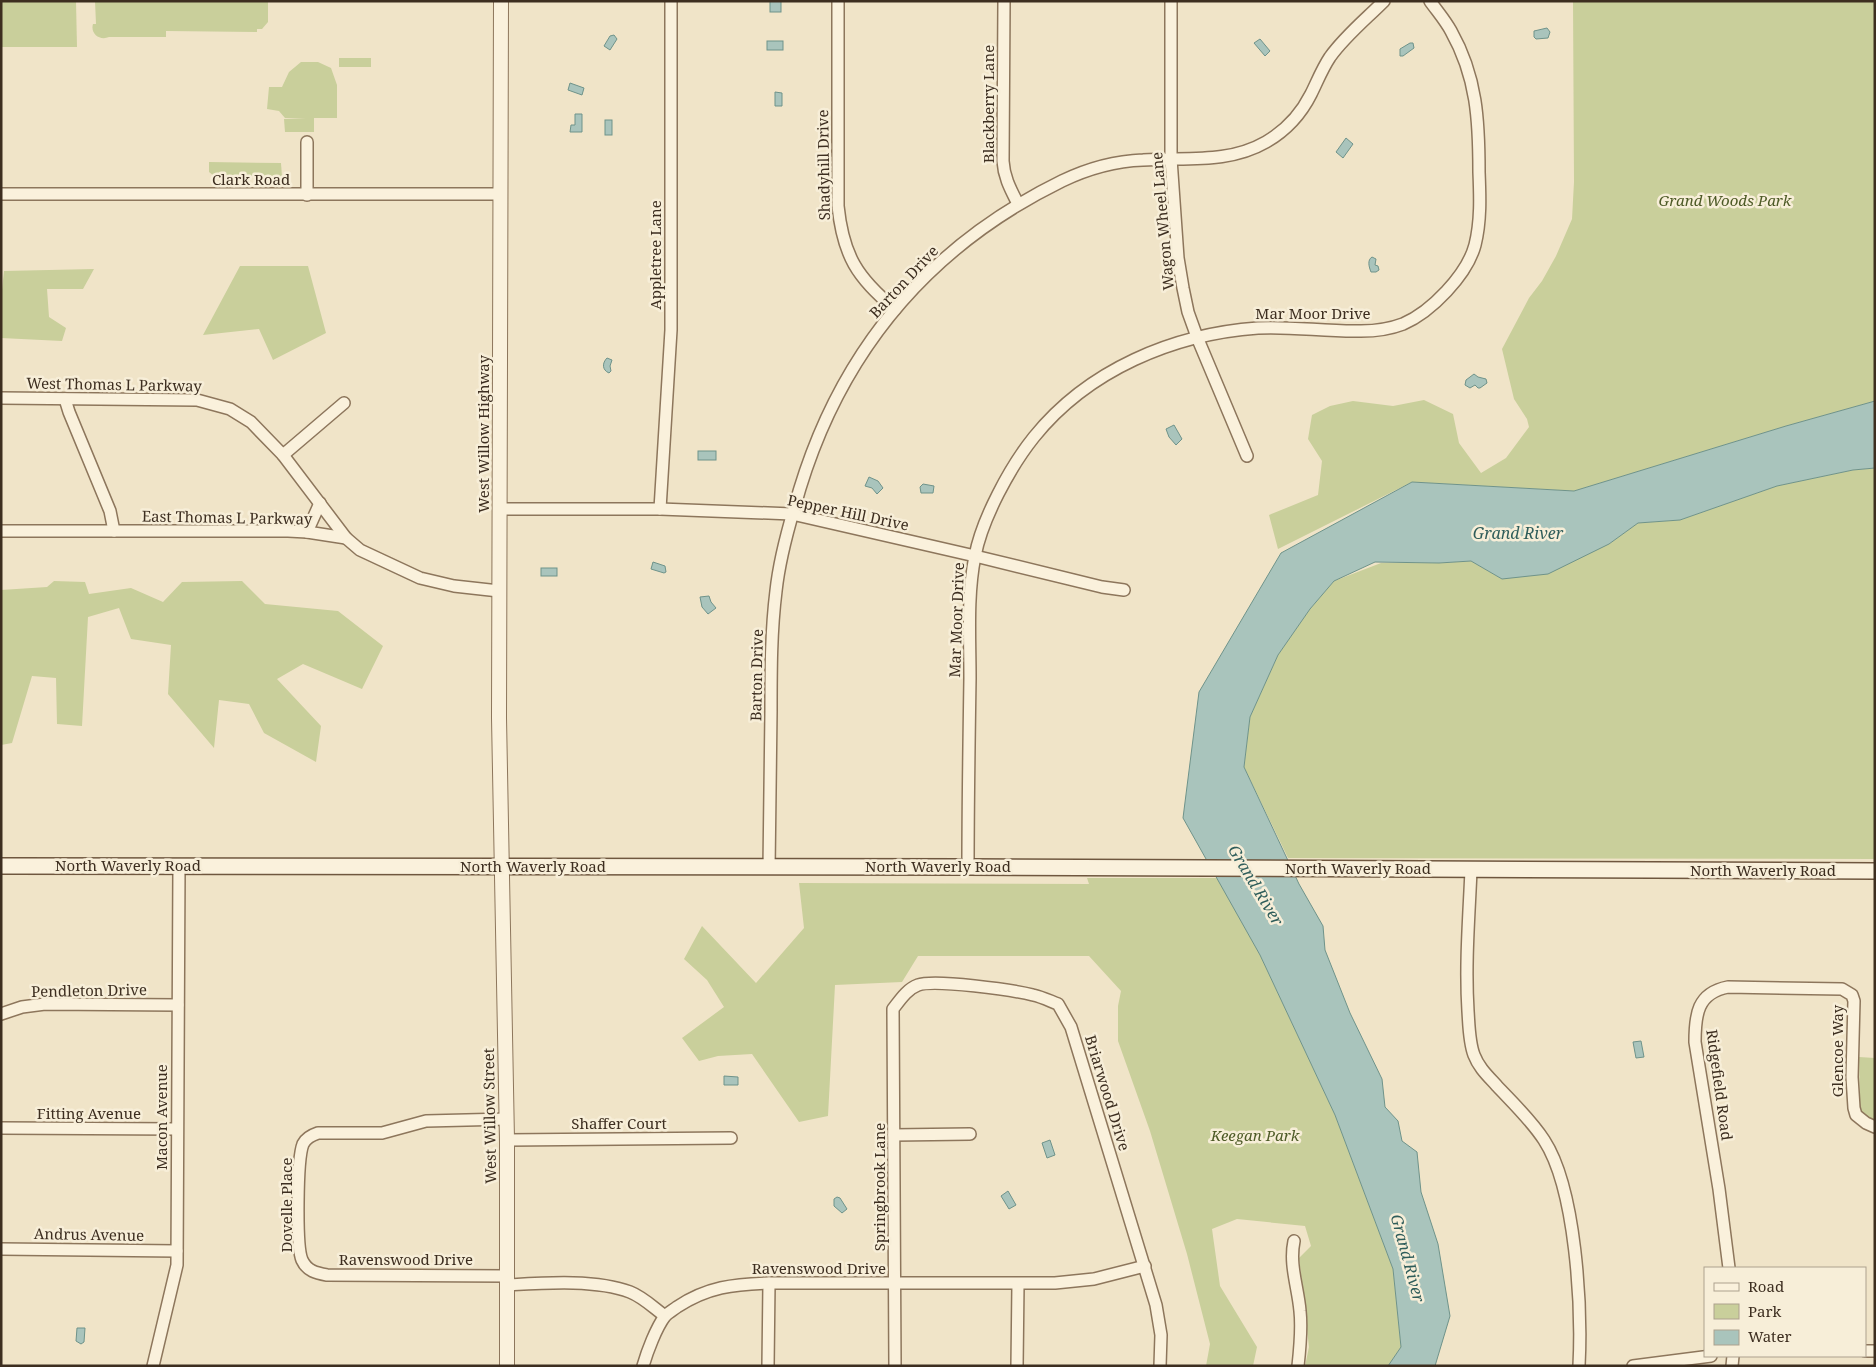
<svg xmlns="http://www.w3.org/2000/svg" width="1876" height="1367" font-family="'Noto Serif',serif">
<rect width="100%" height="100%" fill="#f0e4c8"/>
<g fill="#c9cf9b">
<polygon points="1,1 76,1 77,47 1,47"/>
<path d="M95 1H268V22L262 29H257V32L166 31V37H109C100 41 90 34 93 24H96Z"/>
<polygon points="1573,1 1875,1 1875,401 1786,426 1574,491 1412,482 1278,549 1269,515 1318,495 1322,461 1308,439 1312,415 1330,406 1353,401 1393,406 1424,400 1453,414 1459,443 1481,473 1506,458 1529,427 1527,419 1514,399 1502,349 1529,298 1542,281 1556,256 1572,219 1574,182"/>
<rect x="339" y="58" width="32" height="9"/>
<polygon points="301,62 318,62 331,68 337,85 337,118 314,118 314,132 285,132 284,119 306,118 285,118 279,111 267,109 269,87 282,87 289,72"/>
<polygon points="209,162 281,163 282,177 214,176 209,172"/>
<polygon points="240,266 308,266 326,333 273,360 259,329 203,335"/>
<polygon points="94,269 83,289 47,289 49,317 66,328 62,341 1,338 1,299 4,271"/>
<polygon points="1875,468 1875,859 1288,858 1244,767 1250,717 1278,655 1310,609 1334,581 1381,563 1439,563 1471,561 1502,579 1609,544 1638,523 1680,520 1777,486 1853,470"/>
<polygon points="54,581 85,582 89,594 131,588 163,602 182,582 242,581 265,604 338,611 383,646 362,689 303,664 277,679 321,726 316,762 264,733 249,704 219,700 214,748 168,694 171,645 131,639 119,608 88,617 82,726 57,724 56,678 32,676 12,743 1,745 1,590 47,587"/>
<polygon points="1087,878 1217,878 1260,955 1335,1115 1393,1269 1401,1347 1388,1366 1305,1366 1309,1347 1299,1258 1311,1246 1305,1226 1237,1219 1212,1229 1220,1286 1257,1347 1253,1366 1206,1366 1210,1344 1187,1254 1150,1131 1118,1041 1118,1006 1121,991 1089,956 918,956 902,982 835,985 828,1116 799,1122 752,1054 718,1056 699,1061 682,1038 724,1007 707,980 684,959 702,926 756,983 804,928 799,883 1089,884"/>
<polygon points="1859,1057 1875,1058 1875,1122 1860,1113"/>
</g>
<g fill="#a9c4bc" stroke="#6f938a">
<rect x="770" y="1" width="11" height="11"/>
<polygon points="1547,28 1550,32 1548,38 1536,39 1534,37 1534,31"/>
<polygon points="614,35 617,39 610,50 604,46 610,36"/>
<polygon points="1260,39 1270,51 1265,56 1254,43"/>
<rect x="767" y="41" width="16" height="9"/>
<polygon points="1410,43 1413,43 1414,48 1403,56 1400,56 1400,49"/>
<polygon points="570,83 584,88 582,95 568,90"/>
<polygon points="775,92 782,93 782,106 775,106"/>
<polygon points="575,114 582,114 582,132 570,132 571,125 575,125"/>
<rect x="605" y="120" width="7" height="15"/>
<polygon points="1346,138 1353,144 1343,158 1336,152"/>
<path d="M1372 257 1376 259 1375 265 1378 266 1379 270 1376 272H1371C1369 267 1367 260 1372 257Z"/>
<path d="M607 358 612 360 610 366 611 371 609 373C602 370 602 363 607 358Z"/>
<polygon points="1474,374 1478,377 1486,379 1487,383 1480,388 1478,388 1475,385 1470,388 1465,385 1466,380"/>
<polygon points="1875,401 1875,468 1853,470 1777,486 1680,520 1638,523 1609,544 1548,574 1502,579 1471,561 1439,563 1375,562 1334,581 1310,609 1278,655 1250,717 1244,767 1299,884 1323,926 1325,950 1350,1013 1382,1079 1385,1107 1398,1121 1402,1141 1417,1152 1421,1192 1438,1244 1450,1316 1435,1366 1388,1366 1401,1347 1393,1269 1335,1115 1260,955 1183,818 1199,692 1281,553 1412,482 1574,491 1786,426"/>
<polygon points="1174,425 1182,439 1176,445 1169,437 1166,429"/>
<rect x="698" y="451" width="18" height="9"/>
<polygon points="869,477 878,481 883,488 877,494 872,488 865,486"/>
<polygon points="923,484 934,486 933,493 921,493 920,487"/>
<polygon points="653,562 665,566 666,572 664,573 651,569"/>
<rect x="541" y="568" width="16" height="8"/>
<polygon points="709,596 711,602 716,608 708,614 702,607 700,597"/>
<polygon points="1641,1041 1644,1057 1636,1058 1633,1042"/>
<polygon points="724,1076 738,1077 738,1085 724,1085"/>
<polygon points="1050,1140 1055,1155 1047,1158 1042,1143"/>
<polygon points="1008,1191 1016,1205 1009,1209 1001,1196"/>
<polygon points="837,1197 840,1198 847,1209 842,1213 834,1206 834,1199"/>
<polygon points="77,1328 85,1328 84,1342 81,1344 76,1341"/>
</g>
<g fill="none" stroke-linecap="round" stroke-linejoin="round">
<g stroke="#8d765c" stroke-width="14">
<g id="minor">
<path d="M838 1V206C843 255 857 278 895 309"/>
<path d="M1004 1 1003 161C1004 178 1011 190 1018 204"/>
<polyline points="1171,1 1171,159 1178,258 1183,288 1188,312 1197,337 1247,456"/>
<polyline points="1,194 500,194"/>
<polyline points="307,195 307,142"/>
<polyline points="1,398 197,400 230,409 251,422 283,455 346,538 360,550 420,578 454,586 499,591"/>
<polyline points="65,399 69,412 110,511 114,531"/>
<polyline points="283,455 344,403"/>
<polyline points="501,509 660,509 792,514 975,556 1102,587 1124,590"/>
<polyline points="660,509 671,330 671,1"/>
<polyline points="1,531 288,531 307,532 346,538"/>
<polyline points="307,532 320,503"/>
<path d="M968 867C968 804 969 741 970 678 970 638 967 596 975 556 982 519 1010 467 1034 437 1088 370 1173 334 1258 328 1292 326 1326 332 1361 331 1375 331 1390 329 1403 324 1431 312 1467 275 1475 245 1481 221 1480 196 1479 172 1479 121 1477 77 1451 31 1445 20 1437 11 1430 1"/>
<path d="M769 868C770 816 770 764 771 711 771 671 771 631 776 591 779 563 786 536 794 509 834 360 923 249 1062 181 1087 169 1115 161 1143 160 1185 157 1228 164 1266 142 1285 131 1301 114 1311 94 1317 82 1322 69 1330 57 1345 36 1366 19 1384 1"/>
<path d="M1471 870C1469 917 1465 964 1468 1011 1469 1025 1469 1042 1474 1055 1479 1068 1488 1076 1497 1086 1513 1103 1531 1120 1544 1140 1576 1189 1582 1307 1579 1366"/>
<polyline points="1,1014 22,1007 45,1004 178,1005"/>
<polyline points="1,1128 177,1129"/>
<polyline points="894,1135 970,1134"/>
<polyline points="507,1140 731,1138"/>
<path d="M1294 1241C1289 1265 1298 1287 1300 1311 1302 1329 1300 1348 1298 1366"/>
<polyline points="1,1249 177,1251"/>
<path d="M1729 1268 1719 1189 1695 1042C1695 1015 1697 993 1728 987L1842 989 1852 995 1854 1001 1852 1077 1854 1108 1856 1115 1866 1123 1875 1127"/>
<path d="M507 1276 327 1275C316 1273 307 1271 302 1260 296 1246 297 1159 303 1144 306 1138 312 1135 318 1133H382L426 1121 507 1119"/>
<path d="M507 1285C543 1283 596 1279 630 1292 643 1297 654 1308 665 1316"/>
<polyline points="1865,1351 1875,1351"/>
<polyline points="153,1366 177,1265 179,866"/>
<path d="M643 1366C647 1352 656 1328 665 1316 668 1313 673 1310 677 1307 707 1287 734 1284 769 1283H1055L1094 1279 1145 1266"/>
<polyline points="768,1366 769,1283"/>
<path d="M895 1366 893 1009C900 1000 907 989 918 985 935 979 1013 990 1033 995 1042 997 1050 1001 1058 1004L1071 1027 1156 1305 1161 1335 1160 1366"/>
<polyline points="1017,1366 1018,1284"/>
<polyline points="1633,1366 1711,1356"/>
<polyline points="1732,1366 1733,1356"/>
</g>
</g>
<g stroke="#8d765c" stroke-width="16">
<polyline id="tertiary" points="501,1 499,718 507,1140 507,1366"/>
</g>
<g stroke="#6f573f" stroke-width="18">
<polyline id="secondary" points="1,866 968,867 1875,871"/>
</g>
<use href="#minor" stroke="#faf1dc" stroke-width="11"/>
<use href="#tertiary" stroke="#faf1dc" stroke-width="14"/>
<use href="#secondary" stroke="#faf1dc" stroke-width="15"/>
</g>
<g text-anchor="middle" stroke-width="5" stroke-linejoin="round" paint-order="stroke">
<g font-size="15" fill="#3d2e20" stroke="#f7eed8">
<text transform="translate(989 104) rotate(-90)" y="5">Blackberry Lane</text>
<text transform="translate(824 165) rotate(-91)" y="5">Shadyhill Drive</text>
<text x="251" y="185">Clark Road</text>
<text transform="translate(1163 221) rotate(-95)" y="5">Wagon Wheel Lane</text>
<text transform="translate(656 255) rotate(-90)" y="5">Appletree Lane</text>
<text transform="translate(904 282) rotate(-47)" y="5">Barton Drive</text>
<text x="1313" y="319">Mar Moor Drive</text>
<text transform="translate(114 385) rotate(1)" y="5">West Thomas L Parkway</text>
<text transform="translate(484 434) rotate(-90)" y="5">West Willow Highway</text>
<text transform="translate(848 513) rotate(12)" y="5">Pepper Hill Drive</text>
<text transform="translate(227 518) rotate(1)" y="5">East Thomas L Parkway</text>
<text transform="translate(957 620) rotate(-88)" y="5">Mar Moor Drive</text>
<text transform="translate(757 675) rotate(-89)" y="5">Barton Drive</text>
<text x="128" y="871">North Waverly Road</text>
<text x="533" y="872">North Waverly Road</text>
<text x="938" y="872">North Waverly Road</text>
<text x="1358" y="874">North Waverly Road</text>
<text x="1763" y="876">North Waverly Road</text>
<text transform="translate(89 991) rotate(-1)" y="5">Pendleton Drive</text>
<text transform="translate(1838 1051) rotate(-90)" y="5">Glencoe Way</text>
<text transform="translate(1719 1085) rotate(82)" y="5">Ridgefield Road</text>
<text transform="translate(1107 1093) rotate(73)" y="5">Briarwood Drive</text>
<text x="89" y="1119">Fitting Avenue</text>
<text transform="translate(490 1116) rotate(-91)" y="5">West Willow Street</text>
<text transform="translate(162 1117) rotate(-90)" y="5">Macon Avenue</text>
<text x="619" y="1129">Shaffer Court</text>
<text transform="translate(880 1187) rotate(-90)" y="5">Springbrook Lane</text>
<text transform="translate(287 1205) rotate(-90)" y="5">Dovelle Place</text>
<text transform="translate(89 1235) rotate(1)" y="5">Andrus Avenue</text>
<text x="406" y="1265">Ravenswood Drive</text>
<text x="819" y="1274">Ravenswood Drive</text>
</g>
<g font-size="15" font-style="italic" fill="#4d5a26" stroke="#f7eed8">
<text x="1725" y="206">Grand Woods Park</text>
<text x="1255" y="1141">Keegan Park</text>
</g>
<g font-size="16" font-style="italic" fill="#2f5d5a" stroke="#f7eed8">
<text x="1518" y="539">Grand River</text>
<text transform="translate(1256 885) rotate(59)" y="6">Grand River</text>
<text transform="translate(1408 1258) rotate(75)" y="6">Grand River</text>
</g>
</g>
<rect width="1876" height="1367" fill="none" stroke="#3d2e20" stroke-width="5"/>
<rect x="1704" y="1267" width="162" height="90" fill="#f7eed8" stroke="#ada18e"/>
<rect x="1714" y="1283" width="25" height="8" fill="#faf1dc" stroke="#ada18e"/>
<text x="1748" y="1292" font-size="15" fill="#3d2e20">Road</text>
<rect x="1714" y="1304" width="25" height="15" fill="#c9cf9b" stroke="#ada18e"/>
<text x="1748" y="1317" font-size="15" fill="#3d2e20">Park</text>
<rect x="1714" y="1330" width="25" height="15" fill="#a9c4bc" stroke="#ada18e"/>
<text x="1748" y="1342" font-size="15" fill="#3d2e20">Water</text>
</svg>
